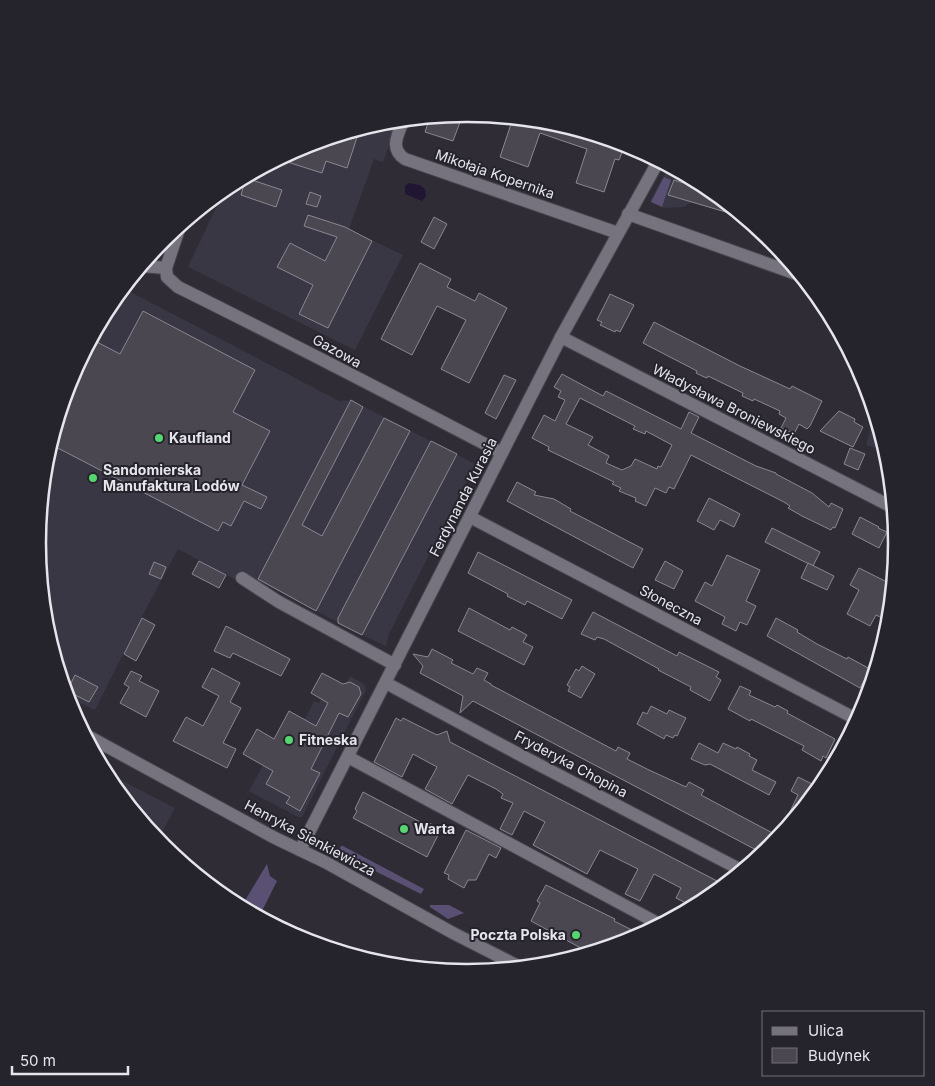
<svg xmlns="http://www.w3.org/2000/svg" width="935" height="1086" font-family="Inter,sans-serif">
<rect width="100%" height="100%" fill="#2f2c36"/>
<g fill="#3a3745">
<polygon points="398,120 383,162 374,159 349,229 403,255 355,350 188,267 225,188 229,185 303,146 384,121"/>
<polygon points="668,168 685,174 700,182 693,201 684,207 664,208 650,201"/>
<polygon points="123,288 339,401 351,400 475,464 389,634 386,646 362,635 249,576 244,584 178,549 139,622 95,710 67,697 46,627 38,543 46,459 70,378 110,304"/>
<polygon points="875,414 887,452 866,445"/>
<polygon points="350,676 364,684 366,690 302,817 298,817 249,791 266,760 296,737 314,701 319,703 321,699 334,705"/>
<polygon points="105,772 175,808 158,840 110,782"/>
</g>
<g fill="#5a5073">
<polygon points="664,177 671,180 662,207 651,202"/>
<polygon points="341,846 343,846 424,889 421,894 339,853 338,851"/>
<polygon points="267,864 270,876 277,881 259,917 241,907"/>
<polygon points="430,905 449,905 464,913 448,919 430,907"/>
</g>
<polygon fill="#201634" points="409,183 420,185 425,189 426,196 422,201 405,194 405,186"/>
<g fill="#4a4751" stroke="#8a8793" fill-rule="evenodd">
<polygon points="463,114 453,141 425,132 430,117"/>
<polygon points="513,118 552,121 625,144 619,160 615,159 604,192 576,183 587,149 563,141 540,133 528,167 500,157"/>
<polygon points="360,128 347,168 326,161 322,173 278,159 303,146"/>
<polygon points="246,178 282,190 276,207 241,195"/>
<polygon points="674,180 687,184 688,180 699,184 700,182 707,186 746,218 668,195"/>
<polygon points="310,192 321,196 317,207 306,204"/>
<polygon points="308,215 345,227 372,241 328,328 299,314 313,285 277,267 290,243 325,261 337,237 304,226"/>
<polygon points="434,217 447,224 434,249 421,242"/>
<polygon points="420,263 451,279 447,287 475,301 479,293 507,308 469,383 441,369 466,320 437,306 412,355 381,339"/>
<polygon points="610,294 634,305 620,332 616,330 615,332 600,325 602,322 597,320"/>
<polygon points="143,311 255,370 233,412 270,431 242,485 267,497 261,509 244,501 231,526 223,522 218,531 50,444 70,378 91,339 120,354"/>
<polygon points="654,322 740,366 790,389 792,386 822,401 810,426 807,429 799,424 794,434 781,428 786,418 779,414 780,411 754,399 753,401 742,396 743,393 708,376 707,378 702,376 696,373 697,371 643,343"/>
<path d="M562 374 603 396 606 391 681 429 689 412 699 417 691 433 756 466 776 473V474L812 493 829 507 831 503 843 509 835 528 833 527 831 530 802 516 788 508 790 506 784 502 691 455 674 489 669 487 666 493 655 488 646 506 635 501 636 498 619 491 621 488 612 484 614 482 548 450 549 447 532 438 544 415 555 421 565 400 558 397 561 391 554 387ZM580 398 635 426 633 429 645 434 646 431 672 445 661 467 658 466 657 469 635 459 631 466 622 470 606 463 609 456 588 445 593 437 566 424Z"/>
<polygon points="504,375 516,380 496,419 485,413"/>
<polygon points="351,400 363,407 302,525 322,536 384,418 410,431 316,611 258,579"/>
<polygon points="839,411 855,419 854,422 863,427 853,447 820,431"/>
<polygon points="431,441 457,454 362,635 338,623 338,618"/>
<polygon points="850,448 865,454 858,470 844,464"/>
<polygon points="517,482 536,492 534,495 554,499 571,509 570,511 643,549 633,568 507,501"/>
<polygon points="709,498 740,514 734,527 720,520 714,530 697,521"/>
<polygon points="860,517 879,527 878,528 887,532 879,548 852,534"/>
<polygon points="772,528 820,552 813,566 765,542"/>
<polygon points="478,552 572,600 562,619 527,601 525,605 507,596 508,594 468,573"/>
<polygon points="727,555 760,570 746,601 756,606 747,625 740,622 736,631 722,624 725,617 695,601 705,582 712,586"/>
<polygon points="199,561 226,575 219,588 192,574"/>
<polygon points="665,561 683,571 674,589 655,580"/>
<polygon points="154,562 166,567 161,579 149,574"/>
<polygon points="808,563 834,576 827,590 801,578"/>
<polygon points="859,568 893,585 890,622 876,615 870,626 847,614 859,590 850,585"/>
<polygon points="469,608 510,630 512,627 527,635 523,642 533,647 524,665 458,631"/>
<polygon points="593,612 677,656 679,652 719,672 716,677 721,680 710,701 690,690 691,687 658,670 659,669 604,639 597,637 595,640 581,634"/>
<polygon points="142,618 155,625 136,661 124,654"/>
<polygon points="776,618 798,630 797,632 817,644 847,659 848,657 870,669 860,688 767,636"/>
<polygon points="226,626 290,659 281,676 233,653 230,658 214,651"/>
<polygon points="432,649 453,660 451,663 473,674 477,668 488,673 484,680 491,684 491,685 616,751 618,747 630,753 627,759 649,770 686,787 689,782 704,790 701,795 780,837 764,854 473,701 460,713 463,696 420,673 423,666 413,654 428,657"/>
<polygon points="582,666 595,674 581,698 568,691 570,687 567,685 576,669 579,671"/>
<polygon points="212,668 240,683 230,702 241,708 223,743 236,749 227,768 173,741 186,717 203,726 219,696 202,687"/>
<polygon points="131,671 142,676 139,681 159,691 146,717 120,703 129,687 124,684"/>
<polygon points="322,673 343,684 350,682 359,687 361,694 348,717 339,713 311,769 320,773 300,811 286,803 290,797 266,784 273,771 243,754 257,729 274,739 289,711 316,726 328,703 311,693"/>
<polygon points="75,675 98,687 89,702 67,691"/>
<polygon points="740,686 751,691 749,695 775,707 777,705 788,711 787,713 835,739 826,758 823,756 821,761 802,750 804,746 751,719 750,721 728,709"/>
<polygon points="651,706 667,714 669,710 686,718 677,736 675,735 673,738 666,735 664,739 637,724 643,712 647,714"/>
<polygon points="396,718 401,721 403,718 437,735 447,731 450,742 717,881 707,900 694,907 676,898 681,888 654,874 640,901 625,894 638,869 600,850 587,874 533,845 545,822 524,811 512,835 500,829 513,803 501,798 503,794 496,789 468,775 452,804 425,789 437,767 413,754 402,777 374,762"/>
<polygon points="699,743 718,753 723,743 736,749 737,747 750,754 749,756 757,760 752,770 776,782 769,795 710,764 705,765 691,759"/>
<polygon points="798,777 820,788 788,827 784,824 798,795 791,791"/>
<polygon points="363,792 426,825 427,822 441,829 427,857 353,818 357,811 355,809"/>
<polygon points="466,830 501,848 496,858 489,854 476,880 468,880 464,888 448,879 449,875 444,873"/>
<polygon points="546,885 615,919 614,921 642,935 632,940 590,953 531,921 540,903 537,901"/>
</g>
<g fill="none" stroke-linecap="round" stroke-linejoin="round">
<g stroke="#49474e" stroke-width="14">
<g id="minor">
<path d="M404 119C398 134 389 149 405 159L618 233"/>
<polyline points="628,214 802,276"/>
<path d="M180 226 166 268 167 277 178 287C287 341 395 397 502 453"/>
<polyline points="142,266 166,268"/>
<polyline points="561,337 894,508"/>
<polyline points="470,517 858,720"/>
<polyline points="242,578 279,602 395,665"/>
<polyline points="386,683 524,757 743,871"/>
<polyline points="84,734 275,838 325,862 453,933 522,968"/>
<polyline points="348,757 661,925"/>
<polyline points="300,850 561,337 659,160"/>
</g>
</g>
<use href="#minor" stroke="#76737e" stroke-width="12"/>
</g>
<g fill="#57d570" stroke="#25232c" stroke-width="2">
<circle cx="159" cy="438" r="5"/>
<circle cx="93" cy="478" r="5"/>
<circle cx="289" cy="740" r="5"/>
<circle cx="404" cy="829" r="5"/>
<circle cx="576" cy="935" r="5"/>
</g>
<g text-anchor="middle" stroke-width="4" stroke-linejoin="round" paint-order="stroke">
<g font-size="14" fill="#e6e5eb" stroke="#25232c">
<text transform="translate(495 174) rotate(19)" y="5">Mikołaja Kopernika</text>
<text transform="translate(337 351) rotate(29)" y="5">Gazowa</text>
<text transform="translate(734 409) rotate(27)" y="5">Władysława Broniewskiego</text>
<text transform="translate(463 497) rotate(-63)" y="5">Ferdynanda Kurasia</text>
<text transform="translate(671 605) rotate(28)" y="5">Słoneczna</text>
<text transform="translate(571 764) rotate(28)" y="5">Fryderyka Chopina</text>
<text transform="translate(310 838) rotate(28)" y="5">Henryka Sienkiewicza</text>
</g>
<g font-size="14" font-weight="bold" fill="#e6e5eb" stroke="#25232c" text-anchor="start">
<text x="169" y="443">Kaufland</text>
<text x="103" y="475">Sandomierska<tspan x="103" dy="16">Manufaktura Lodów</tspan></text>
<text x="299" y="745">Fitneska</text>
<text x="414" y="834">Warta</text>
<text x="566" y="940" text-anchor="end">Poczta Polska</text>
</g>
</g>
<path d="M0 0H935V1086H0ZM46 543a421 421 0 1 1 842 0a421 421 0 1 1-842 0Z" fill="#25232c" fill-rule="evenodd"/>
<path fill="none" stroke="#e6e5eb" stroke-width="2.5" d="M46 543a421 421 0 1 1 842 0a421 421 0 1 1-842 0Z"/>
<rect x="762" y="1011" width="162" height="65" fill="#25232c" stroke="#727178"/>
<rect x="772" y="1027" width="25" height="8" fill="#76737e" stroke="#727178"/>
<text x="808" y="1036" font-size="15" fill="#e6e5eb">Ulica</text>
<rect x="772" y="1048" width="25" height="15" fill="#4a4751" stroke="#727178"/>
<text x="808" y="1061" font-size="15" fill="#e6e5eb">Budynek</text>
<path d="M12 1066v8h116v-8" fill="none" stroke="#e6e5eb" stroke-width="2.5"/>
<text x="20" y="1066" font-size="15" fill="#e6e5eb" stroke="#25232c" stroke-width="4" paint-order="stroke">50 m</text>
</svg>
